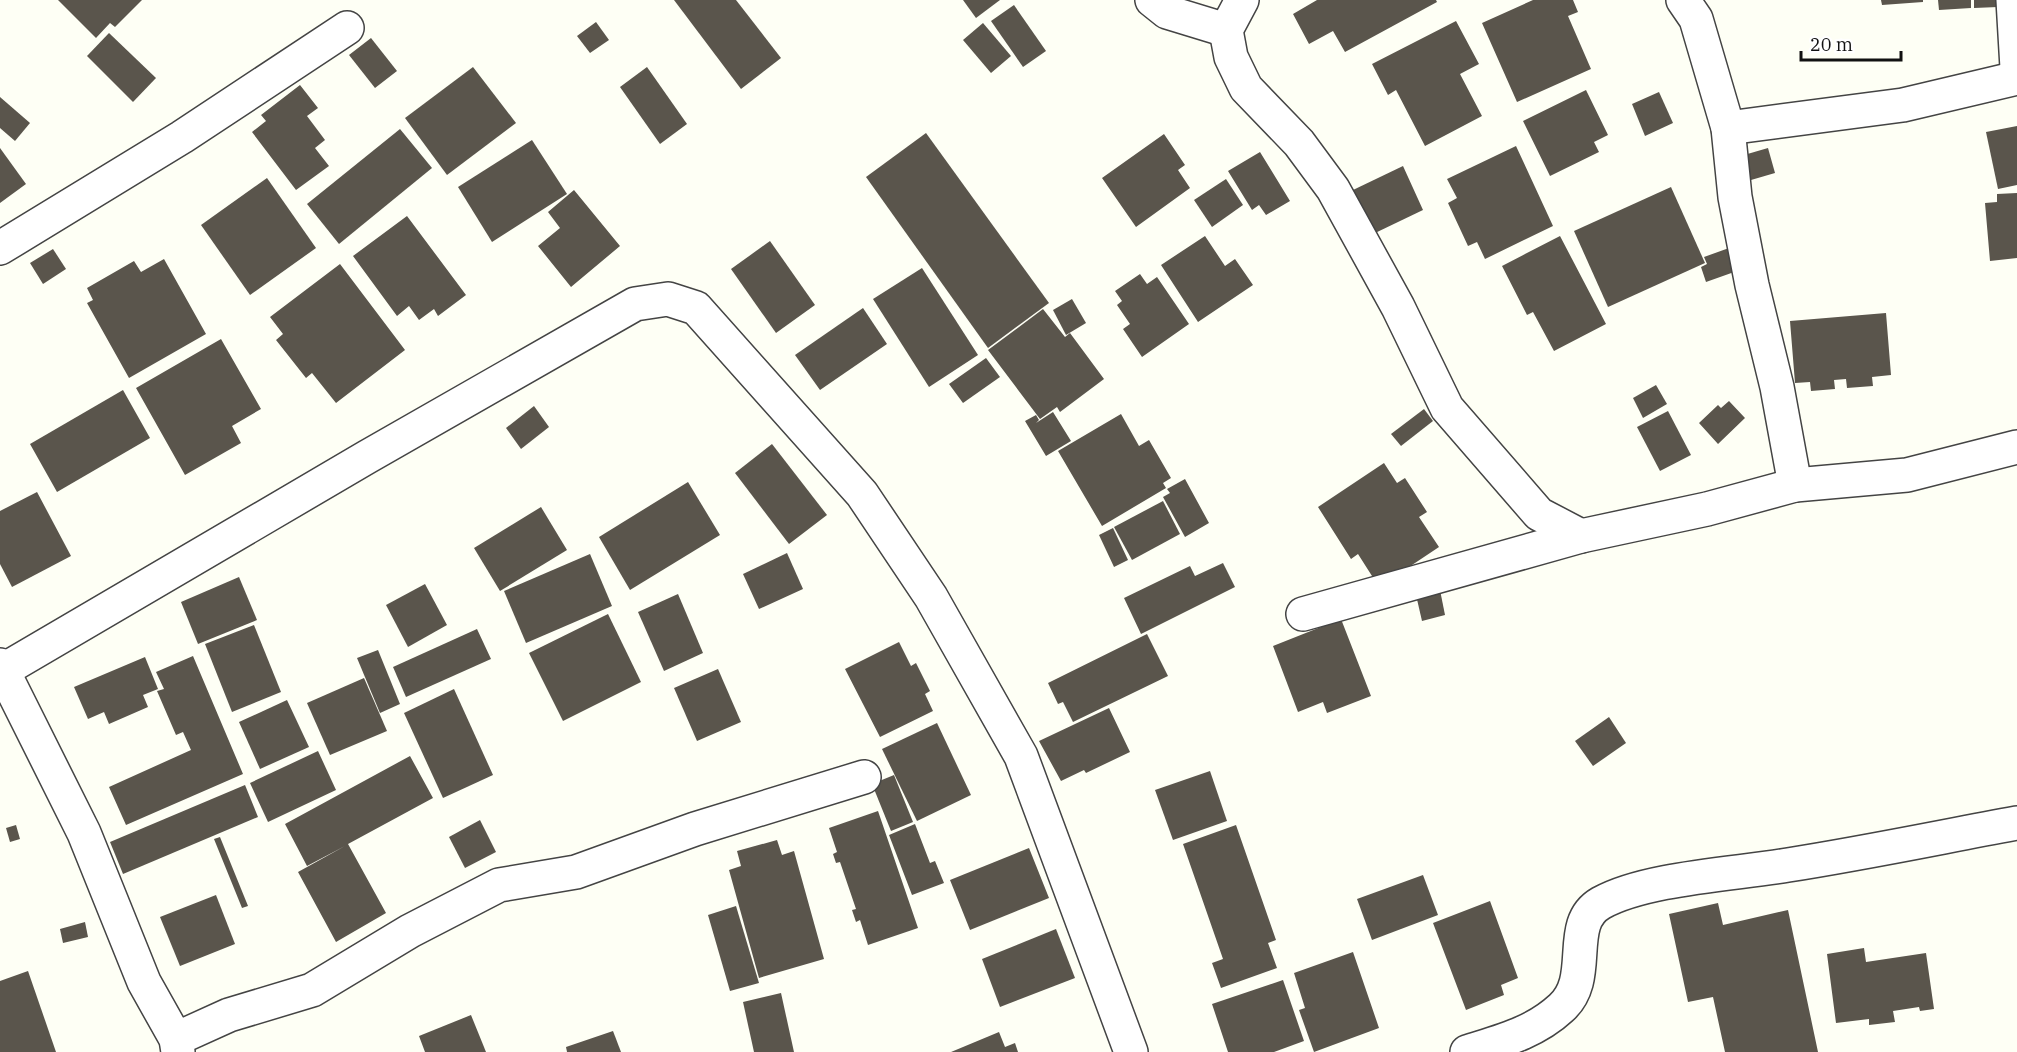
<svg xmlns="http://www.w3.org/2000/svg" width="2017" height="1052" font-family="'IBM Plex Serif',serif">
<rect width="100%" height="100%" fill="#fefff5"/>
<g fill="#5a554c">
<polygon points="58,0 142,0 115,27 110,23 96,38"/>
<polygon points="674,0 736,0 781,58 741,89"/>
<polygon points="963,0 1000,0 976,18"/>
<polygon points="1317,0 1436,0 1437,2 1345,52 1333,31 1309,44 1293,14"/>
<polygon points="1533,0 1573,0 1578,12 1568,16 1591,69 1517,102 1482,23"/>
<polygon points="1881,0 1923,0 1923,2 1882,5"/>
<polygon points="1938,0 1971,0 1971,8 1939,10"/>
<polygon points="1974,0 1998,0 1998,7 1974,8"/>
<polygon points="1014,5 1046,51 1023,67 991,21"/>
<polygon points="1456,21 1479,64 1460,74 1482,116 1425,146 1396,90 1388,95 1372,64"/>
<polygon points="596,22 609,40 590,53 577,36"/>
<polygon points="983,23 1011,56 991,73 963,40"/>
<polygon points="109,33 156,78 133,102 87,56"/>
<polygon points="371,38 397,71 375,88 349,55"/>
<polygon points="473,67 516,123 447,175 405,118"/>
<polygon points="647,67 687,124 660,144 620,87"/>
<polygon points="300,85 318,108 307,116 325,140 315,148 329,166 296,190 252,132 266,121 261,115"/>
<polygon points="1586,90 1608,135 1594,142 1599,152 1550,176 1523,121"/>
<polygon points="1659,92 1673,123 1645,136 1632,104"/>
<polygon points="0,97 30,123 15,141 0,128"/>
<polygon points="2017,126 2017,185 1998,189 1986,132"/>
<polygon points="400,129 432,168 339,244 307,204"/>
<polygon points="926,133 1049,303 988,348 866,177"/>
<polygon points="1164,134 1185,165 1178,170 1190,188 1136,227 1102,178"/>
<polygon points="532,140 567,194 492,242 458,187"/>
<polygon points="1516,146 1553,226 1485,259 1477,242 1468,246 1448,203 1457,198 1447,179"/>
<polygon points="0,148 26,184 0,203"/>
<polygon points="1768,148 1775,173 1751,180 1744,155"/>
<polygon points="1260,152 1290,201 1266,215 1259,205 1252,210 1228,171"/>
<polygon points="1403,166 1423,210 1373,234 1353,190"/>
<polygon points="267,178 316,248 250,295 201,225"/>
<polygon points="1226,179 1243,205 1212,227 1194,200"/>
<polygon points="1671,187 1705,263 1608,307 1574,231"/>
<polygon points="574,190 620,246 571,287 538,246 560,228 548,212"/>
<polygon points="2017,193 2017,258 1990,261 1985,203 1997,202 1997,194"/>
<polygon points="407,216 466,295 438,316 434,309 419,320 409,306 397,316 353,256"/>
<polygon points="1205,236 1225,266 1235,259 1253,285 1198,322 1161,265"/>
<polygon points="1560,236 1606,324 1554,351 1533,312 1527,315 1502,266"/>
<polygon points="770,241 815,305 776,333 731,269"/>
<polygon points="1729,248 1737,271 1706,282 1701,267 1707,264 1704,257"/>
<polygon points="53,249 66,269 43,284 30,263"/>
<polygon points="164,259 206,334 129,378 87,303 93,300 87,288 134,261 141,272"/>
<polygon points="340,264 405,350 336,403 312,373 306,378 276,340 283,334 270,317"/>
<polygon points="922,268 978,355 929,387 873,299"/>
<polygon points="1140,274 1147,284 1157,277 1189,324 1142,357 1123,329 1130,324 1117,305 1122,301 1115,291"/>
<polygon points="1072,299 1086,323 1066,335 1053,310"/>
<polygon points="863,308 887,344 820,390 795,355"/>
<polygon points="1043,309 1065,337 1070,333 1104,379 1060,412 1057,407 1040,419 988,350"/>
<polygon points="1886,313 1891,375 1872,377 1873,386 1847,388 1846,379 1834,380 1835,389 1811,391 1810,382 1795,383 1790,321"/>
<polygon points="221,339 261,409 232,426 241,443 185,475 136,388"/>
<polygon points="986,358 1000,377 963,403 949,384"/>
<polygon points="1656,385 1667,404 1643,418 1633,398"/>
<polygon points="123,390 150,438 57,492 30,444"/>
<polygon points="1729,401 1745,418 1718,444 1699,423 1718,405 1721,408"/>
<polygon points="534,406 549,427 521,449 506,428"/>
<polygon points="1424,409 1433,421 1401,446 1391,434"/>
<polygon points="1668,411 1691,455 1660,471 1637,427"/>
<polygon points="1053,412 1071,441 1046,456 1025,421 1036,415 1039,420 1036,423"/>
<polygon points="1121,414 1139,446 1149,440 1171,478 1163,483 1166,488 1102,526 1058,451"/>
<polygon points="772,444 827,515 789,544 735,473"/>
<polygon points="1384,463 1397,483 1405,478 1427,512 1419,517 1439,547 1379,587 1358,554 1351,559 1318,507"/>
<polygon points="1185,479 1209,523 1185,537 1163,497 1170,493 1167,489"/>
<polygon points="688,482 720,535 630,590 599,537"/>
<polygon points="37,492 71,556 12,587 0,564 0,511"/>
<polygon points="1163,501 1180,534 1132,560 1114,527"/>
<polygon points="541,507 567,550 500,591 474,548"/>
<polygon points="1113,528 1128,560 1114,567 1099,535"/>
<polygon points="787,553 803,589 759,609 743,574"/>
<polygon points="590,554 612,606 526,643 504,591"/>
<polygon points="1223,563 1235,587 1141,634 1124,598 1190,566 1195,576"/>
<polygon points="239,577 257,620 198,644 181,602"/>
<polygon points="425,584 447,625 408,647 386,605"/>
<polygon points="1440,590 1445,615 1422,621 1416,595"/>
<polygon points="678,594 703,653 664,671 638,612"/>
<polygon points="608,614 641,682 563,721 529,653"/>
<polygon points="1341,619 1371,696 1327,713 1323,702 1298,712 1273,646"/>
<polygon points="254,625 281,692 232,712 205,644"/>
<polygon points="477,629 491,659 406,697 393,667"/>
<polygon points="1147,634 1168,676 1073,722 1063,702 1058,704 1048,683"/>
<polygon points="899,642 911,666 916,663 930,691 925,694 933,711 880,737 845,669"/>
<polygon points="378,650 400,704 380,713 357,658"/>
<polygon points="193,656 243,774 126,825 109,787 191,750 183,732 176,735 157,691 164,689 156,672"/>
<polygon points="145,657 158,689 143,695 148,707 109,724 104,712 88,719 74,687"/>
<polygon points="718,669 741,722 697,741 674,688"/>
<polygon points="364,678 387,731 330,755 307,703"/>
<polygon points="454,689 493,775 443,798 404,713"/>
<polygon points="287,700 309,747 260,769 239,722"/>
<polygon points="1109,708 1130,752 1086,773 1084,770 1061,781 1039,741"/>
<polygon points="1609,717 1626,743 1593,766 1575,741"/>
<polygon points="937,723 971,795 917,821 882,749"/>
<polygon points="318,751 336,790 268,822 250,783"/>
<polygon points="410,756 433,798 348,844 386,913 336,942 298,872 345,846 307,866 285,824"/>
<polygon points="1210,771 1227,821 1173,840 1155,790"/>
<polygon points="894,775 913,822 891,831 872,784"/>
<polygon points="245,785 258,817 123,874 110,842"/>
<polygon points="878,811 918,928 868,945 860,920 856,922 852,910 856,909 840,862 836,863 833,854 837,852 829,828"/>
<polygon points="480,820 496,852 465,868 449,837"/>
<polygon points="915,824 930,863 935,861 944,883 912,895 889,835"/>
<polygon points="16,825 20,839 10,842 6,828"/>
<polygon points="1236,825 1276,940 1268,943 1277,968 1221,988 1212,963 1223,959 1183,844"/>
<polygon points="220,837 248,906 242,908 214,839"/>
<polygon points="777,840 782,855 794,851 824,959 759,978 729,870 741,866 737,851"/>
<polygon points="1029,848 1049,898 970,930 950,880"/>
<polygon points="1423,875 1438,915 1372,940 1357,899"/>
<polygon points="216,895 235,944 180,966 160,917"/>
<polygon points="1490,901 1518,978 1501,985 1504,995 1466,1010 1433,923"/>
<polygon points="1718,903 1723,925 1788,910 1818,1052 1725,1052 1713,997 1688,1002 1669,914"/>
<polygon points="736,906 759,983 730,991 708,915"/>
<polygon points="85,922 88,937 63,943 60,929"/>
<polygon points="1056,929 1075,978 1000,1007 982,959"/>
<polygon points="1864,948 1866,962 1926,953 1934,1009 1920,1011 1919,1007 1893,1011 1895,1022 1869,1025 1869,1019 1836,1023 1827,954"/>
<polygon points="1353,952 1379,1028 1314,1052 1299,1010 1305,1008 1294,973"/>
<polygon points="28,971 56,1052 0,1052 0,981"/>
<polygon points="1283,980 1304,1041 1274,1052 1228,1052 1212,1004"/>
<polygon points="781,993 794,1052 754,1052 743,1002"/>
<polygon points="471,1015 486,1052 425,1052 419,1036"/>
<polygon points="613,1031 621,1052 567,1052 566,1047"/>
<polygon points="999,1032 1005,1047 1015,1043 1018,1052 951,1052"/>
</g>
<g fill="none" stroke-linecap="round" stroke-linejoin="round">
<g stroke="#444" stroke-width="36">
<g id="minor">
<polyline points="1152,0 1167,12 1226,30"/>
<polyline points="1242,0 1226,30 1231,57 1246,88 1299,143 1333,189 1398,307 1447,408 1539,514 1581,536"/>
<polyline points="1683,0 1696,19 1728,128 1735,197 1752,285 1777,387 1795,485"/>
<polyline points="2013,0 2017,68"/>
<polyline points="1728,128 1903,105 2017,78"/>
<polyline points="0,248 182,137 347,28"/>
<polyline points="1303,614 1581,536 1707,509 1795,485 1907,475 2017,447"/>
<polyline points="0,665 84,833 144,982 176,1039 178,1052"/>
<polyline points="2,671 367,457 635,304 668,299 696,308 862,494 931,597 1021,756 1131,1052"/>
<polyline points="176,1039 229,1015 312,990 410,931 499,885 576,872 695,829 864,777"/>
<path d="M1467 1052C1501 1041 1534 1033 1561 1008 1595 978 1564 924 1601 903 1646 878 1735 874 1788 865 1865 853 1941 837 2017 823"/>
</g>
</g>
<use href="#minor" stroke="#fff" stroke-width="33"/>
</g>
<path d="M1801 51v9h100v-9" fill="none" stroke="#111111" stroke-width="3"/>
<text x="1810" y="51" font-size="18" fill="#111111" stroke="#ffffff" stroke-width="4.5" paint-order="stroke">20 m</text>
</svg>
